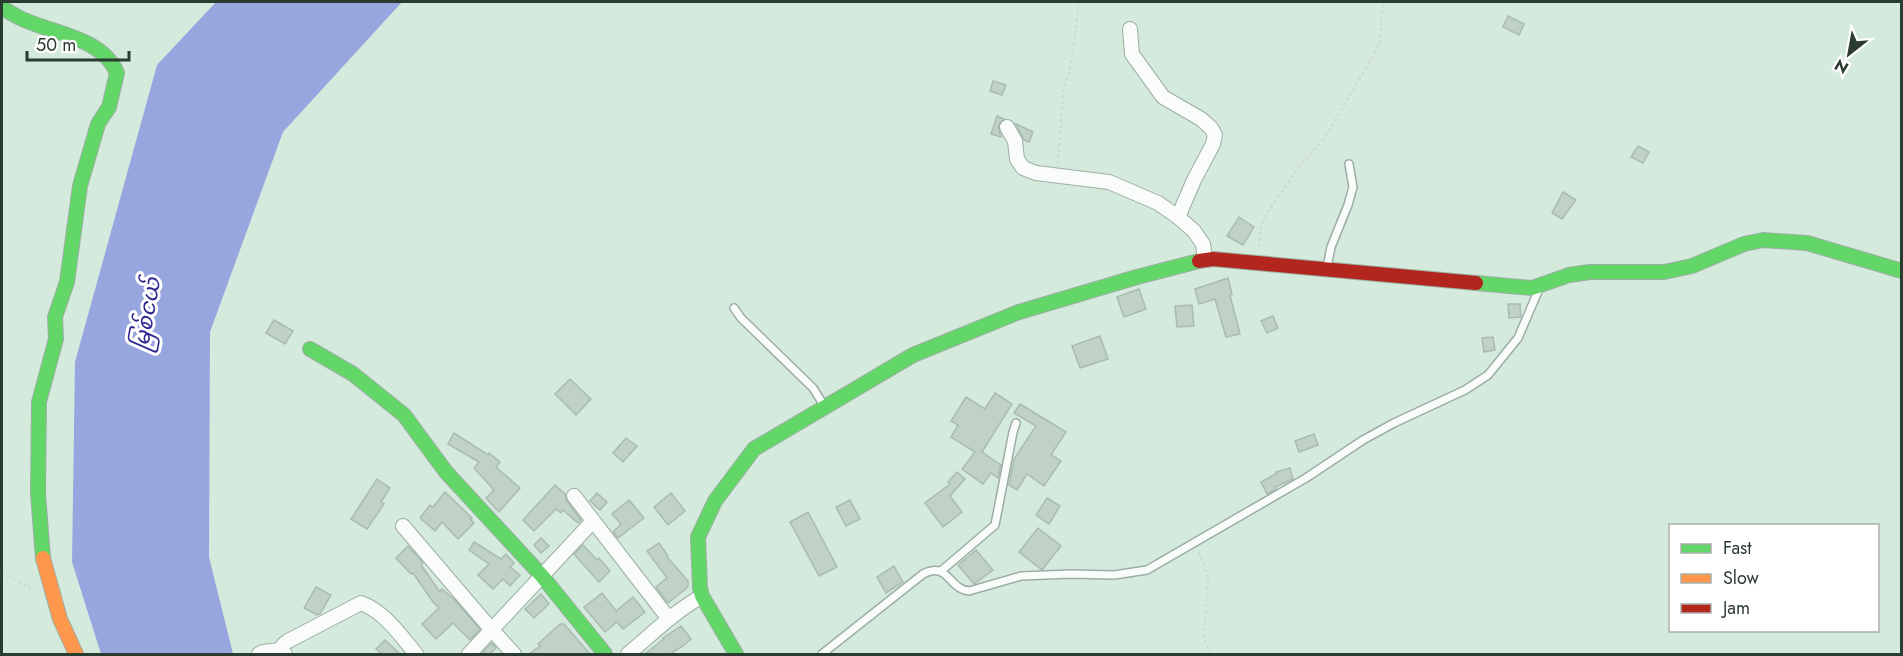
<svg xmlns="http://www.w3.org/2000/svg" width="1903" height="656" font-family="Jost,'Noto Sans Myanmar',sans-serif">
<rect width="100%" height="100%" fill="#d4eadc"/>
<polygon fill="#98a6e0" points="216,2 402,2 283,132 210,332 209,557 233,654 101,654 72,562 75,362 157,65"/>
<g fill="#c0d1c6" stroke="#aabbb0" stroke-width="1.5">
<polygon points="1508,16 1524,24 1519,35 1503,27"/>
<polygon points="993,81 1006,85 1002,95 990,91"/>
<polygon points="997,116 1004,119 1000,122 998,126 1001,137 991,134"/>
<polygon points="1016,124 1033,132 1029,142 1024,140"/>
<polygon points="1638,146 1649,152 1643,163 1631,157"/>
<polygon points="1563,192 1576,200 1562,219 1552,213"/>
<polygon points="1239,217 1254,227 1243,245 1227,236"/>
<polygon points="1228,278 1232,294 1230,295 1240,334 1226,337 1215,299 1199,304 1195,289"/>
<polygon points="1139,289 1146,309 1124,317 1117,297"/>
<polygon points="1508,304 1520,304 1521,317 1509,318"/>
<polygon points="1192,305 1194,326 1177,327 1175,306"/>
<polygon points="1273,316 1278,328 1267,333 1261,321"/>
<polygon points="274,320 293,331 285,344 266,333"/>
<polygon points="1100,336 1108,359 1080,368 1072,346"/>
<polygon points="1493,337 1495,350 1484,352 1482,338"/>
<polygon points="570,379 591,399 576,415 555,394"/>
<polygon points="995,393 1012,404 982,452 1001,465 998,478 991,473 983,484 962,469 975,452 951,437 958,425 951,421 966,397 985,409"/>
<polygon points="1020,404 1066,432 1051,455 1061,461 1044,486 1027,474 1017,490 1009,485 1014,459 1036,426 1014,413"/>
<polygon points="454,433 488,455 489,453 500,462 496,467 520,488 499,512 486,498 494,490 474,468 479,462 448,444"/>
<polygon points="1314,434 1318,445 1299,452 1295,441"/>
<polygon points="626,438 637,446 623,462 613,453"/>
<polygon points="1290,468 1293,479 1275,487 1276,489 1267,494 1261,482 1276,474 1276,472"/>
<polygon points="957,472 965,479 950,496 962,512 943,527 925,503 950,484 948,482"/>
<polygon points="377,479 390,488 381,502 384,504 367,529 351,519"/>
<polygon points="555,485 565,494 567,501 581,520 578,523 563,510 561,513 556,509 534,531 523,520"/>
<polygon points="445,492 472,518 470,519 474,523 458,539 442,522 435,531 420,518 430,505 433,507"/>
<polygon points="597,493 607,502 600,510 590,501"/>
<polygon points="671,493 685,511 668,525 654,507"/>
<polygon points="1047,498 1060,506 1049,524 1036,515"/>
<polygon points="629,500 644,518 618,538 613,532 621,524 612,514"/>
<polygon points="850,500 860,519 846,526 836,507"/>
<polygon points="808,512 837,567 819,576 790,522"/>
<polygon points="1038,528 1061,546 1042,570 1019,552"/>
<polygon points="541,538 549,546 541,553 534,545"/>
<polygon points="474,542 501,559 506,554 514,563 510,567 520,575 510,586 503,579 493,589 478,575 489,564 469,550"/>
<polygon points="659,543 668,556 667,557 688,581 688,587 668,603 656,587 667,578 647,551"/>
<polygon points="583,545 597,560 599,558 610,571 599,582 574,554"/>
<polygon points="408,546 423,563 421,565 440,592 442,589 455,600 480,629 470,640 453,623 436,639 422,624 439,608 433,602 413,573 411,574 396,558"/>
<polygon points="976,550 993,570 974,584 958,565"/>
<polygon points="894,566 903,582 886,593 877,577"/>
<polygon points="316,587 331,595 320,614 317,615 304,608"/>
<polygon points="602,593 616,611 633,597 645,612 623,629 617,622 605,632 584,607"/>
<polygon points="541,594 549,604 534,618 525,609"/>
<polygon points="560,624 564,624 590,654 529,654 540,646 538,644"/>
<polygon points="681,626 691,639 683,646 670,654 645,654 664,639 663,638"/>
<polygon points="385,640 400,654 382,654 376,649"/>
<polygon points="492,643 496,648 490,654 486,654 483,652"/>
</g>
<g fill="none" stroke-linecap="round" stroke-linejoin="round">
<g stroke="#9caea3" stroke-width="10">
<g id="lane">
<polyline points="1327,267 1331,247 1348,205 1353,187 1349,164"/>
<polyline points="734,308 741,318 813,388 823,404"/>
<polyline points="941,571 995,525 1013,432 1016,423"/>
<path d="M822 654 923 574C949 561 948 589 969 591L1021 576 1071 574 1114 575 1147 570 1306 478 1363 440 1394 423 1465 390 1488 375 1518 338 1539 289"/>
</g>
</g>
<g stroke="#9caea3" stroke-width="16">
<g id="street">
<polyline points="1130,29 1132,54 1163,97 1201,119 1211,128 1215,135 1213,144 1194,180 1178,217"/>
<polyline points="1007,127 1015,141 1017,159 1023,168 1036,173 1109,182 1158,203 1178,217 1194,231 1203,244 1205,260"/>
<polyline points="574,496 669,619"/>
<polyline points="403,526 491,629 514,654"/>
<path d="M280 650 284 644 288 641 361 603C385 612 400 635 416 654"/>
<polyline points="259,654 263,652 280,650 285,654"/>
<polyline points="469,654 593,521"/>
<path d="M628 654C652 634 674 612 702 596"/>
</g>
</g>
<g stroke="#9caea3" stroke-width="16">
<g id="fast">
<path d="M2 8C10 12 18 18 27 21 57 34 103 39 117 73L109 107 98 124 80 186 67 282 55 317 56 339 39 402 38 493 43 558"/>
<polyline points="1476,283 1532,288 1569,275 1590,272 1664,272 1692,266 1744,244 1763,240 1807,243 1902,271"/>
<polyline points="310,349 353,374 404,415 446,472 542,576 605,654"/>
<polyline points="736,654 702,596 700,588 698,537 715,501 754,449 913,355 1019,312 1137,277 1199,261"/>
</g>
</g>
<g stroke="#9caea3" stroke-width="16">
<polyline id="slow" points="43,558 60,619 76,654"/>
</g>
<g stroke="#9caea3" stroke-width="16">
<polyline id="jam" points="1199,261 1213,259 1476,283"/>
</g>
<g stroke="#d1d7d4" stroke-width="2" stroke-dasharray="3 3" stroke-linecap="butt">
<polyline points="1058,164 1063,94 1073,54 1079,2"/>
<polyline points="1259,247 1260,231 1265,216 1300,165 1324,139 1380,44 1382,9 1386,2"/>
<polyline points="1199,552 1208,578 1204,636 1210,654"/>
<polyline points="2,573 34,590"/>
</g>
<use href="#lane" stroke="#f9fcfa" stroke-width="7"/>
<use href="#street" stroke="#f9fcfa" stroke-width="14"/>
<use href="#fast" stroke="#63d668" stroke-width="14"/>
<use href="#slow" stroke="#ff974d" stroke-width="14"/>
<use href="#jam" stroke="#b3261e" stroke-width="14"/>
</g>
<g text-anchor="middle" stroke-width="6" stroke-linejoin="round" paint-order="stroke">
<g font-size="22" font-style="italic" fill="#302990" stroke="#fff">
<text transform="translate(146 314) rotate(-80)" y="8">မြစ်ငယ်</text>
</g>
</g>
<rect width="1903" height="656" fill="none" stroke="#2a3b30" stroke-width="6"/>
<rect x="1669" y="524" width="210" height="108" fill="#ffffff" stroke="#aab1ac" stroke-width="1.5"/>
<rect x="1681" y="544" width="30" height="9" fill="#63d668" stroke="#aab1ac" stroke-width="1.5"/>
<text x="1723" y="554" font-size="18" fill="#2a3b30">Fast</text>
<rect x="1681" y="574" width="30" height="9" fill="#ff974d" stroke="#aab1ac" stroke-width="1.5"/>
<text x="1723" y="584" font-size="18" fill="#2a3b30">Slow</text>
<rect x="1681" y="604" width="30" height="9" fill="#b3261e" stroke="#aab1ac" stroke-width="1.5"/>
<text x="1723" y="614" font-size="18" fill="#2a3b30">Jam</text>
<g transform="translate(1849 54) rotate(211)" stroke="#ffffff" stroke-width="4.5" paint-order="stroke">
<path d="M0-4.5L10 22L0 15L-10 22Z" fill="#2a3b30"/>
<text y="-9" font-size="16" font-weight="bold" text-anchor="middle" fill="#2a3b30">N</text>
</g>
<path d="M27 51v9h102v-9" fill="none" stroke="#2a3b30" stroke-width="3"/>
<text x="36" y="51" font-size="18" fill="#2a3b30" stroke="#ffffff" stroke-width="4.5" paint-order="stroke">50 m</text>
</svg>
